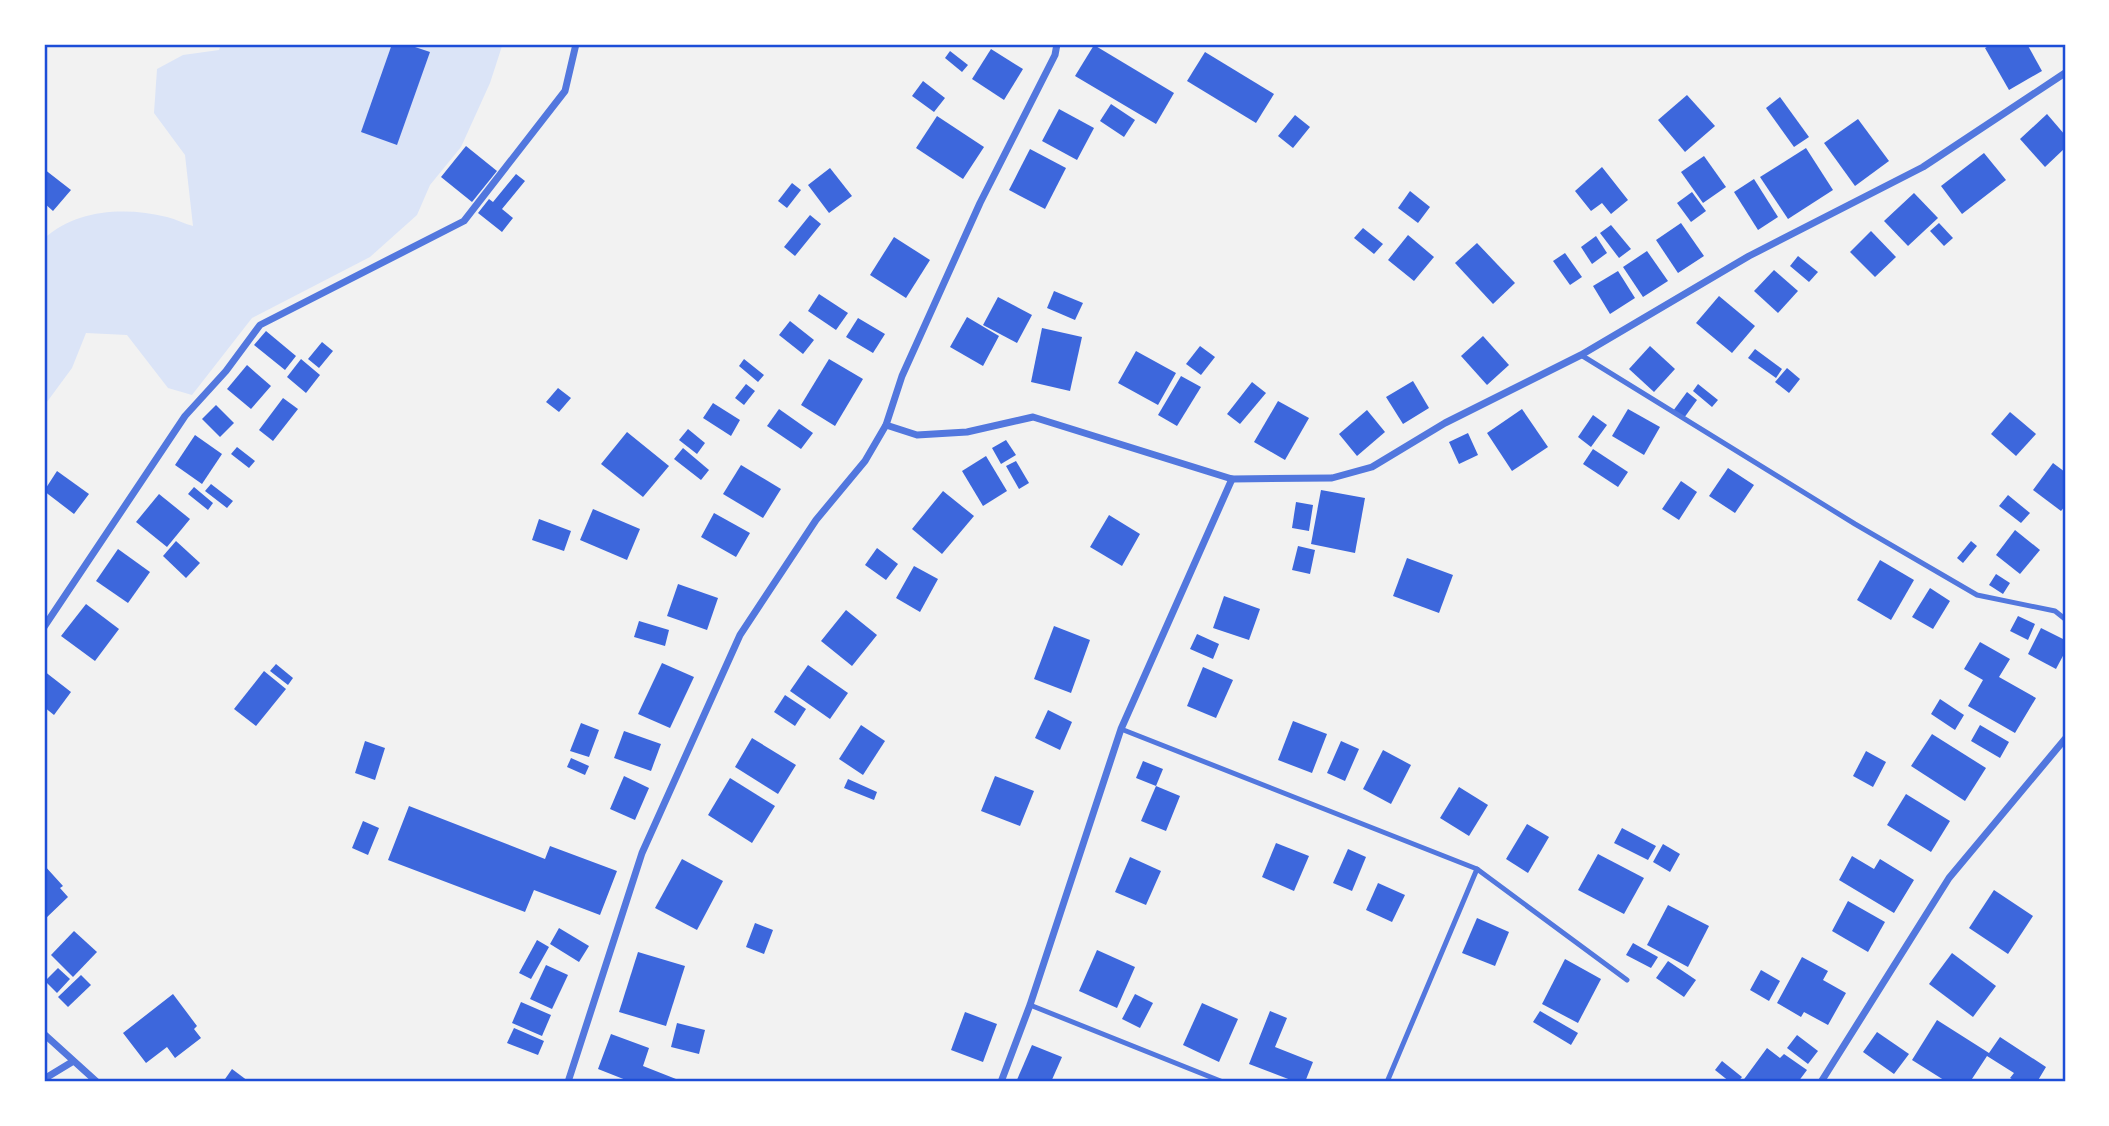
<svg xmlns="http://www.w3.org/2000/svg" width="2109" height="1126" font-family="'PT Sans',sans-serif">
<rect width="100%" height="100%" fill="#f2f2f2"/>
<path fill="#dbe4f7" d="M221 44H501L502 46 490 83 461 147 430 185 417 215 370 257 252 318 192 395 168 388 127 335 86 333 72 368 44 406V239C76 209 126 207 167 217 176 219 184 224 193 226L185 155 154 113 157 69 183 55 219 50Z"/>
<g fill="#3d67dc">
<polygon points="392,44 406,44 430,52 397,145 361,132"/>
<polygon points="1992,44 2027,44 2042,71 2009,90 1985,48"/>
<polygon points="1094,45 1174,93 1156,124 1075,76"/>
<polygon points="991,49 1023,69 1004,100 972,79"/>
<polygon points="950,51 968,65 962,72 945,58"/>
<polygon points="1205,52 1274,94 1256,123 1187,81"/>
<polygon points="923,81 945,98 934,112 912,96"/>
<polygon points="1687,95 1715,126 1685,152 1658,120"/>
<polygon points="1780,97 1809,137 1794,147 1766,108"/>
<polygon points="1111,104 1135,120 1124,137 1100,121"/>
<polygon points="1059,109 1094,128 1077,160 1042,141"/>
<polygon points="2047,114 2065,135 2065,148 2045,167 2020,139"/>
<polygon points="1295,115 1310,127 1293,148 1278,136"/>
<polygon points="937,116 984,147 963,179 916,148"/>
<polygon points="1858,119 1889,161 1855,186 1824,143"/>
<polygon points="466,146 497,171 472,202 441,177"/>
<polygon points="1806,148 1833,190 1788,219 1760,177"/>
<polygon points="1030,149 1066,168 1045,209 1009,190"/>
<polygon points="1984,153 2006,180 1962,214 1941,186"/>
<polygon points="1704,156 1726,187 1703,203 1681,172"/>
<polygon points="1602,167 1628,200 1611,214 1602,203 1591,211 1575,191"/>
<polygon points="830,168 852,196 829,213 808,185"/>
<polygon points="44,169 71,190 53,211 44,203"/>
<polygon points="516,174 525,181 502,209 513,218 502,232 478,213 489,199 493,202"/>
<polygon points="1754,179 1778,217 1758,230 1734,192"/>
<polygon points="792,183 801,190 787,208 778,201"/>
<polygon points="1410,191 1430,207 1418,223 1398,208"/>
<polygon points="1692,192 1706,211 1691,222 1677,203"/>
<polygon points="1914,193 1938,218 1908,246 1884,221"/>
<polygon points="810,215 821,224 795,256 784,247"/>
<polygon points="1681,223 1704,256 1678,273 1656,240"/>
<polygon points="1939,223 1953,238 1944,246 1930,231"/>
<polygon points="1611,225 1631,249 1619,258 1600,233"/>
<polygon points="1363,228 1383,244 1374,254 1354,238"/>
<polygon points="1871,231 1896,257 1875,277 1850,252"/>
<polygon points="1408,235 1434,257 1414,281 1388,260"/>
<polygon points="1596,236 1607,253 1592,264 1581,247"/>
<polygon points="894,237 930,260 906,298 870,275"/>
<polygon points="1477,243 1515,283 1493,304 1455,263"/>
<polygon points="1647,251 1668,281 1643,297 1623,267"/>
<polygon points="1565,253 1582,277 1570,285 1553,261"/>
<polygon points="1798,256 1818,272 1809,282 1790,266"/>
<polygon points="1774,270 1798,291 1778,313 1754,291"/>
<polygon points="1618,271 1635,298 1610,314 1593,286"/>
<polygon points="1054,291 1083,303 1075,320 1047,308"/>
<polygon points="819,294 848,313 836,330 808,311"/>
<polygon points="1719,296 1755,326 1732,353 1696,323"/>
<polygon points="998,297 1032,315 1017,343 983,325"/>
<polygon points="967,317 999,336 983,366 950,347"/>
<polygon points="858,318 885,334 873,353 846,337"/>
<polygon points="790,321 814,340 803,354 779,335"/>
<polygon points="1042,328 1082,337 1070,391 1031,382"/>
<polygon points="266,331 296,356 285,370 254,345"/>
<polygon points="1483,336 1509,365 1487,385 1461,356"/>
<polygon points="322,342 333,351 319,368 308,359"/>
<polygon points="1200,346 1215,357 1201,375 1186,364"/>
<polygon points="1650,346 1675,369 1654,392 1629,369"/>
<polygon points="1755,349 1782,369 1776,378 1748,358"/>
<polygon points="1136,351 1176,373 1158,405 1118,383"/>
<polygon points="301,359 320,375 306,393 287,377"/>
<polygon points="744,359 764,375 758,382 739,366"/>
<polygon points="829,359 863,379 835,426 801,405"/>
<polygon points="247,365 271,386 251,409 227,389"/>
<polygon points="1787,368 1800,379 1789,393 1775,382"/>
<polygon points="1181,376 1201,387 1177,426 1158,415"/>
<polygon points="1413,381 1429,408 1403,424 1386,397"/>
<polygon points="1252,382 1266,393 1240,424 1227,414"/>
<polygon points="746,384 755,391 744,405 735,398"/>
<polygon points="1698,384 1718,400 1712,407 1693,391"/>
<polygon points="558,388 571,398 559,412 546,402"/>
<polygon points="1687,392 1697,400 1684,418 1673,411"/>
<polygon points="283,398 298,409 273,441 259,430"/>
<polygon points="1278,401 1309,418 1285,460 1254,442"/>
<polygon points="713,403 740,420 731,436 703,418"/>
<polygon points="216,405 234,423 220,437 202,419"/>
<polygon points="779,409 813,433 801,449 767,426"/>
<polygon points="1522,409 1548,447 1512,471 1487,433"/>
<polygon points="1628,409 1660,427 1644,455 1612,436"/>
<polygon points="1367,410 1385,432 1357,456 1339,434"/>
<polygon points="2010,412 2036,434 2016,456 1991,434"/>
<polygon points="1593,415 1607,425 1591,447 1578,437"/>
<polygon points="688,429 705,443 697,454 679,440"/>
<polygon points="627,432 669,466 643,497 601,464"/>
<polygon points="1468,433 1478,455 1459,464 1449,442"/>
<polygon points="195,435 222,454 202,484 175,465"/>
<polygon points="1006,440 1016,455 1001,464 992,448"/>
<polygon points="237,447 255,461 249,468 231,454"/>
<polygon points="683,448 709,470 701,480 674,459"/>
<polygon points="1593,449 1628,472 1618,487 1583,464"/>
<polygon points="986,456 1007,491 983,506 962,471"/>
<polygon points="1016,461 1029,483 1019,489 1006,466"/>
<polygon points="2053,463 2065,472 2065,506 2061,511 2033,490"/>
<polygon points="741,465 781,489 763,518 723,494"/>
<polygon points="1728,468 1754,485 1735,513 1709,496"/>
<polygon points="57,471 89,494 74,514 44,491"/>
<polygon points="1681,481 1697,492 1679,520 1662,509"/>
<polygon points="211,484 233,501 227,508 205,491"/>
<polygon points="194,487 213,503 208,510 188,494"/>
<polygon points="1321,490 1365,498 1355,553 1311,544"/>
<polygon points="943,491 974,516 942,554 912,529"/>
<polygon points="159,494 190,519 167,547 136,522"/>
<polygon points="2008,495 2030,513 2021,523 1999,506"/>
<polygon points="1296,502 1313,505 1309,531 1292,528"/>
<polygon points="593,509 640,529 627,560 580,540"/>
<polygon points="714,513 750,533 736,557 701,537"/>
<polygon points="1109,515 1140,534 1122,566 1090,547"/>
<polygon points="539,519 571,531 564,551 532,540"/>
<polygon points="2015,530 2040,550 2020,574 1996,555"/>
<polygon points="176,541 200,563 186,578 163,556"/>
<polygon points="1971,541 1977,546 1963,563 1957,558"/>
<polygon points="1298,546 1315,550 1310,574 1292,570"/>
<polygon points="877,548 898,564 886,580 865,565"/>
<polygon points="118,549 150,572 128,603 96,581"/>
<polygon points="1407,558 1453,575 1439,613 1393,596"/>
<polygon points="1880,560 1914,580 1891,620 1857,600"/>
<polygon points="914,566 938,579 920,612 896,598"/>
<polygon points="1996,574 2010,583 2003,594 1989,585"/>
<polygon points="678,584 718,598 707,630 667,616"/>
<polygon points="1930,588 1950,601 1933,629 1912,617"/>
<polygon points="1224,596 1260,609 1249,640 1213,628"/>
<polygon points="86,604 119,629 95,661 61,636"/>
<polygon points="846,610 877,635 852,666 821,641"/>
<polygon points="2018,616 2035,624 2028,640 2010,631"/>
<polygon points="639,621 669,630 665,646 634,637"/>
<polygon points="1054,626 1090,640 1071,693 1034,679"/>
<polygon points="2041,628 2065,640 2065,652 2056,669 2028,654"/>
<polygon points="1197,634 1219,644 1213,659 1190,649"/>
<polygon points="1980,642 2010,659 1999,677 2036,698 2015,733 1968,706 1983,680 1964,669"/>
<polygon points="662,663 694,677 670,728 638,714"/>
<polygon points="276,664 293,678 288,685 270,671"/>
<polygon points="808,665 848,693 830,719 790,691"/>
<polygon points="1203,667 1233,680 1216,718 1187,706"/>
<polygon points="44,671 71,692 54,715 44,707"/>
<polygon points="264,671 286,689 256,726 234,709"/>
<polygon points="785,695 806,709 795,726 774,712"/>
<polygon points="1940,699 1964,715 1955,730 1931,714"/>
<polygon points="1048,710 1072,722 1060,750 1035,738"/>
<polygon points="1293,721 1327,734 1312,773 1278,760"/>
<polygon points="581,723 599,730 589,757 570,751"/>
<polygon points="861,725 885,741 863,775 839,759"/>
<polygon points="1980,725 2009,742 2000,758 1971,741"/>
<polygon points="624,731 661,744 651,771 614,758"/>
<polygon points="1932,734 1986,768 1965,801 1911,766"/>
<polygon points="752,738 796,765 778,794 735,767"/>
<polygon points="365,741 385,748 375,780 355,773"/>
<polygon points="1341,741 1359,749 1345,781 1327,773"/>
<polygon points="1383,750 1411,765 1391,804 1363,789"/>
<polygon points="1866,751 1886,762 1873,787 1853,776"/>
<polygon points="571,758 589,766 585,775 567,767"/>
<polygon points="1143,761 1163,769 1156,786 1136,778"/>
<polygon points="624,776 649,788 635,820 610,809"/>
<polygon points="995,776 1034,791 1020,826 981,811"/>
<polygon points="730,778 775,806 752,843 708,815"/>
<polygon points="848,779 877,792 874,800 844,788"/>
<polygon points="1156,786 1180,796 1166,831 1141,821"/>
<polygon points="1459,787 1488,805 1469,836 1440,818"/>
<polygon points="1906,794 1950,821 1931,852 1887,825"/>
<polygon points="409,806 545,859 550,846 617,871 600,915 534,890 525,912 388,860"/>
<polygon points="363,821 379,828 368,855 352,848"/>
<polygon points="1527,824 1549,837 1528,873 1506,859"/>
<polygon points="1622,828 1656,846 1648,860 1614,843"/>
<polygon points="1276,843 1309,856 1294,891 1262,877"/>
<polygon points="1663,844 1680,854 1670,872 1653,862"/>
<polygon points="1348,849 1366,857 1352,891 1333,883"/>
<polygon points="1598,854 1644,878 1624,914 1578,890"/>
<polygon points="1852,856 1874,869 1880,859 1914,880 1894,913 1839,880"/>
<polygon points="1130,857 1161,871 1146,905 1115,892"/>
<polygon points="682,859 723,881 697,930 655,908"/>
<polygon points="44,865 63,886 60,888 68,897 44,920"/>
<polygon points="1378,883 1405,895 1392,922 1366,910"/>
<polygon points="1994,890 2033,916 2008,954 1969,928"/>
<polygon points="1848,901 1885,922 1868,952 1832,931"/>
<polygon points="1668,905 1709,926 1688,967 1647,945"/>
<polygon points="1477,918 1509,932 1495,966 1462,953"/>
<polygon points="755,923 773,930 764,954 746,947"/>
<polygon points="559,928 589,946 579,962 550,944"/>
<polygon points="74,931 97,952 73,977 51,955"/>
<polygon points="537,940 549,947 531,979 519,973"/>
<polygon points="1633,943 1658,957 1651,968 1626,955"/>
<polygon points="1097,950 1135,967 1117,1008 1079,991"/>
<polygon points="638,952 685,966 666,1026 619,1012"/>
<polygon points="1952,953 1996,986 1973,1017 1929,984"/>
<polygon points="1802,957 1828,971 1823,980 1846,993 1828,1025 1804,1012 1801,1017 1777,1003"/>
<polygon points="1565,959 1601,979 1578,1023 1542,1004"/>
<polygon points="1668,961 1696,980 1684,997 1656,978"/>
<polygon points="546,965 568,975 552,1009 530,999"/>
<polygon points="58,968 70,979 57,993 45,981"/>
<polygon points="1761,970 1780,981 1769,1001 1750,990"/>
<polygon points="81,975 91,985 68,1007 58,997"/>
<polygon points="173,994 197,1026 194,1029 201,1038 175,1058 167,1047 146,1063 123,1033"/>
<polygon points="1135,994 1153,1003 1140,1028 1122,1019"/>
<polygon points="521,1002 551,1015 542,1036 512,1023"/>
<polygon points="1202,1003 1238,1019 1219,1062 1183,1045"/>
<polygon points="1270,1011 1287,1018 1275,1047 1313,1062 1305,1082 1296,1082 1249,1064"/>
<polygon points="1540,1011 1578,1033 1571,1045 1533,1022"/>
<polygon points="965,1012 997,1024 983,1062 951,1050"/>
<polygon points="1937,1020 1989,1053 2000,1037 2046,1067 2037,1082 2017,1082 2010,1078 2014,1073 1987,1056 1970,1082 1947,1082 1912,1060"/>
<polygon points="677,1023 705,1030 699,1054 671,1047"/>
<polygon points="514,1028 544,1041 538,1055 507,1043"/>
<polygon points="1877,1032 1909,1054 1894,1074 1863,1052"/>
<polygon points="611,1034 649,1048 643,1066 676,1079 674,1082 631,1082 598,1069"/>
<polygon points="1797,1035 1818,1051 1808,1064 1787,1048"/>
<polygon points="1032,1045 1062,1057 1051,1082 1016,1082"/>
<polygon points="1767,1048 1780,1058 1784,1054 1807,1070 1798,1082 1742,1082"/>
<polygon points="1722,1061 1742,1077 1738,1082 1730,1082 1715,1070"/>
<polygon points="232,1069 248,1081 247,1082 223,1082"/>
</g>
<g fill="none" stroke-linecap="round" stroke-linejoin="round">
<g stroke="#5277de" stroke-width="5">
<polyline points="1581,355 1855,524 1977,595 2055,611 2065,619"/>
<polyline points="1121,729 1477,869 1627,980"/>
<polyline points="1030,1005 1223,1082"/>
<polyline points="1387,1082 1477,869"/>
</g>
<g stroke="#5277de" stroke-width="7">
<polyline points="886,425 917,435 967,432 1033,417 1232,479 1332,478 1372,467 1445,423 1581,355 1749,256 1923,167 2065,73"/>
<polyline points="44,627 185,416 226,371 260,325 464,221 565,91 576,44"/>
<polyline points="44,1034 97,1082"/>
<polyline points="44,1079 72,1062"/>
<polyline points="568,1082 642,853 740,635 816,520 865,461 886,425 902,376 980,203 1055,55 1057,44"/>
<polyline points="1001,1082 1030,1005 1121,729 1232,479"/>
<polyline points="1821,1082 1949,878 2065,739"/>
</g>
</g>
<rect width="2109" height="1126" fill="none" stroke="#ffffff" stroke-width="91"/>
<rect x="46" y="46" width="2018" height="1034" fill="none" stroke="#1d4ed8" stroke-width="2.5"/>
</svg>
